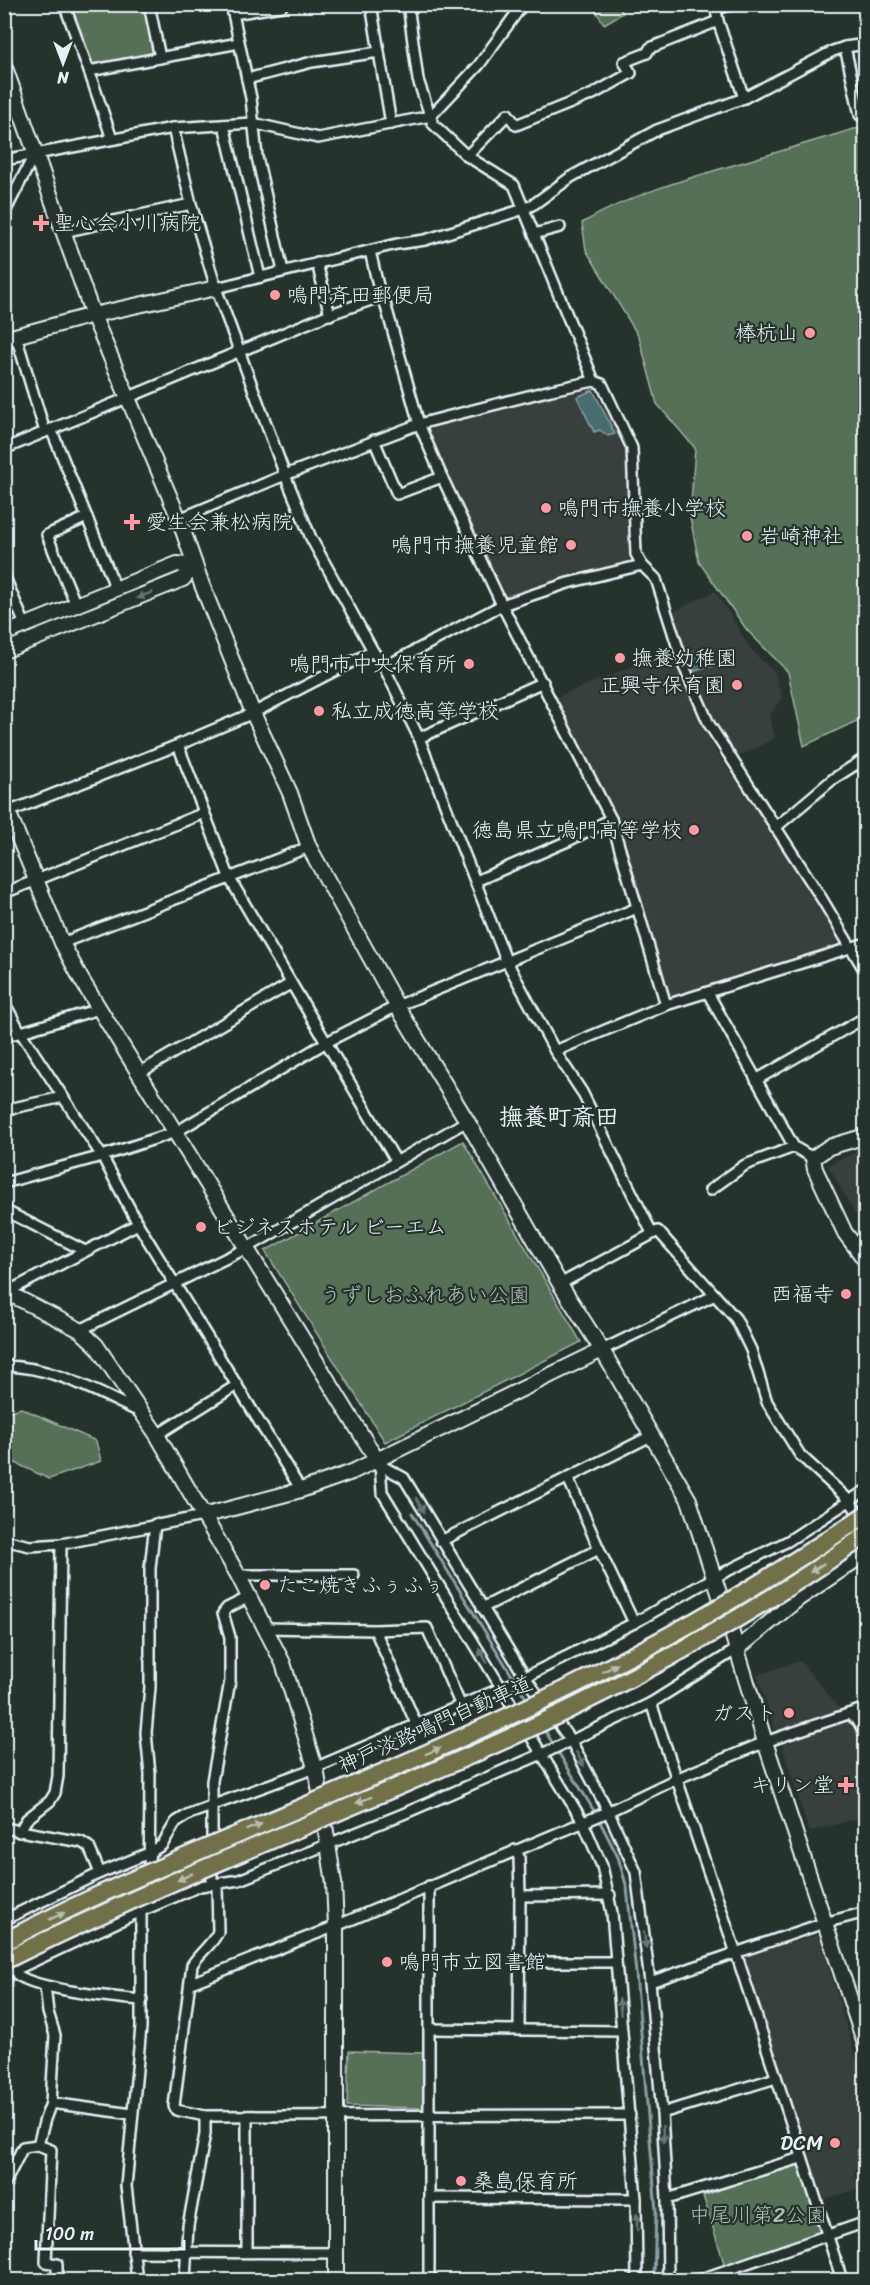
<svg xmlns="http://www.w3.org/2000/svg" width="870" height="2285" font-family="Sriracha,'Klee One',sans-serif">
<rect width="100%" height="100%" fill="#26332d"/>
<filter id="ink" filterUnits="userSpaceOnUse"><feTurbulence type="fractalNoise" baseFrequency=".0167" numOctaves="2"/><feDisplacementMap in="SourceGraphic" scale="12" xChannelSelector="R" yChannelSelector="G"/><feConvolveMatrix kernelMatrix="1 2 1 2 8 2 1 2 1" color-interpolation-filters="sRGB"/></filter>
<g filter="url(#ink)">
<g fill="#383f3d">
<polygon points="591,383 629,454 631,563 505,599 426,429"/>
<polygon points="715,591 752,651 775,673 782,697 769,717 775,738 735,758 711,720 687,665 673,612"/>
<polygon points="673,650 676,662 716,752 796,866 842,944 707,987 705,984 671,997 666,996 614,813 615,812 557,697"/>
<polygon points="865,1148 865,1232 828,1165"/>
<polygon points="800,1661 841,1710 776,1731 757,1675"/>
<polygon points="848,1719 856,1725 865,1757 865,1816 809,1832 782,1745"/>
<polygon points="819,1934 866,2092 865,2167 854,2171 858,2189 821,2200 744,1957"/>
</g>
<g fill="#557056" stroke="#9eb0a7" stroke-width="1.5">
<polygon points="84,5 145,5 155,54 93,68 71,9"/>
<polygon points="592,5 617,5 623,13 604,24"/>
<path d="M865 128V717L804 746 788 672 747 630 699 562 690 517 695 448 657 404 639 337 586 250 582 223C631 194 689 178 744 162 781 151 817 140 854 129Z"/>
<polygon points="463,1141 581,1342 385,1442 265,1251"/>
<polygon points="21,1408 96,1441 101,1461 49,1479 5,1458 5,1412"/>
<polygon points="349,2051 423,2053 423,2108 347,2106"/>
<polygon points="794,2163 798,2164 822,2233 725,2266 703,2196"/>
</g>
<g fill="#4a6c70" stroke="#89a1a6" stroke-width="1.5">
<polygon points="593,390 615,434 608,436 600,430 594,432 577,397"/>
<polygon points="701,650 709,653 713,666 695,671 687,654"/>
</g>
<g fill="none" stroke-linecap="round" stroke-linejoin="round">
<g stroke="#89a1a6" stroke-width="3">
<polyline points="412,1513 527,1700"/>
<polyline points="544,1729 596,1814 618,1857 627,1888 636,1973 656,2211 654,2280"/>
</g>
<g stroke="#e8f1f8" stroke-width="14">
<g id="street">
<polyline points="64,4 89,71"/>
<polyline points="149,4 160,58"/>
<polyline points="231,4 251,98 257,157 283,271"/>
<polyline points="408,4 418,80 433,124 467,156 514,185 594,381"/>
<polyline points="715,4 718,21 744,98"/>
<polyline points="716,9 735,4"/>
<polyline points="233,14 282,6"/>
<polyline points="845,47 860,115"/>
<polyline points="379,52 391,124"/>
<polyline points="247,79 312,62 379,52 371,4"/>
<polyline points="224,125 260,277"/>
<polyline points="173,128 191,204 216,288 285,475 311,538 373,651 384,667 419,738 506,960 555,1051 582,1092 652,1233"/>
<polyline points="112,139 89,71 239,43"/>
<polyline points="467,156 508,114 516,125 593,94 631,73 624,62 647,53 650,48 718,21"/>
<polyline points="4,160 173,128 252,123 318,138 431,116 479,65 523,4"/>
<polyline points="4,214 35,153"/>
<polyline points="63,232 191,204"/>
<polyline points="534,234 560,227"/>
<polyline points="370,251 379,290 383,296 419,424 442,477 502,605 611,819 666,1005"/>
<polyline points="317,263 330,315"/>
<polyline points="216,288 397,244 425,240 524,209 534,204 571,177 657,130 744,98 833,51 845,47 866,44"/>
<polyline points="16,336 45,432"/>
<polyline points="51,429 116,589"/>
<polyline points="374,440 397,494 442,477"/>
<polyline points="4,449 325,316 383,296"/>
<polyline points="179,519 285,475 419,424 551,390 594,381 602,384 632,448 636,554 642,565 656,579 683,664 709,724 822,899 866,973"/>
<polyline points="4,575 25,625"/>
<polyline points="76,605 47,535 87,517"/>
<polyline points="384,667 502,605 568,583 642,565"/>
<polyline points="419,738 543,682"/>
<polyline points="178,745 230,879 396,1161"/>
<polyline points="859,762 866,773"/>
<polyline points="8,812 178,745 253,713 373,651"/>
<polyline points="775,828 833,779 866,758"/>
<polyline points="476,881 570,840 611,819"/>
<polyline points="4,893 204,813"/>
<polyline points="62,943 309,847"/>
<polyline points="708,993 794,1147 813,1158"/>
<polyline points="4,1002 21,1033 102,1156 138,1224 301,1490"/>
<polyline points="4,1037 99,1009"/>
<polyline points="555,1051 666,1005 866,943"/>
<polyline points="139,1073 290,984"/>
<polyline points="756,1080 866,1017"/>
<polyline points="4,1110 63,1097"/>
<polyline points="4,1183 102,1156 176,1132 325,1043 397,1006 637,908"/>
<polyline points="710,1190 745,1165 794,1147"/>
<polyline points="4,1210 85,1251"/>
<polyline points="560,1284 658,1231 736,1319 751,1350 767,1402 800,1455 850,1501 866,1525"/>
<polyline points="7,1292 138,1224"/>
<polyline points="80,1330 247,1248 467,1121"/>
<polyline points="602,1350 715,1295"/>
<path d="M4 1366C53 1366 96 1392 140 1412"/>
<polyline points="157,1435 237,1385"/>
<polyline points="380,1465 404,1478 525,1677 571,1741 608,1811 636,1872 650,1982 662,2113 667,2199 668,2280"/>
<polyline points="380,1465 382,1492 583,1822 602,1866 612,1913 636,2199 637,2280"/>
<polyline points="568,1478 599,1549 634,1623"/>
<polyline points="4,1540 30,1546 61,1544 203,1516"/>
<polyline points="441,1541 651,1436"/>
<polyline points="238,1575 354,1575"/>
<polyline points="482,1608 599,1549"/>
<polyline points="265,1628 375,1630 417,1726"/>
<polyline points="375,1630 427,1628 461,1706"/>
<polyline points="651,1703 736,1953 842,2280"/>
<polyline points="849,1714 858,1721 866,1736"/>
<polyline points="4,1828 81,1842 89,1847 100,1873"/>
<polyline points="19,1832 27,1819 50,1801 55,1793 58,1776 61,1544"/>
<polyline points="515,1850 519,1857 520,1896 519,2029"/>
<polyline points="212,1884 212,1781 230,1681 230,1637 223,1613 227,1608 249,1597"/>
<polyline points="149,1896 150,1774 146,1733 150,1687 150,1568 155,1524"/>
<polyline points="520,1896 610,1895"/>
<polyline points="4,1920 100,1873 149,1853 162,1845 176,1822 189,1814 315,1768 511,1684 634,1623 713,1578 788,1541 866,1490"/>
<polyline points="519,1962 616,1962"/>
<polyline points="650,1982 824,1923 866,1912"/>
<polyline points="191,1983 336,1926 603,1814 676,1779 765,1742 866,1708"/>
<polyline points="45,1986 48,2012 55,2035 51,2103 45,2119 38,2145 51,2150 46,2262 57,2264 57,2280"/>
<path d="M142 2000C117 1998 27 1989 13 1971L141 1911 200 1886 239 1880 403 1814 551 1750 651 1703 737 1649"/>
<polyline points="429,2029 622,2031"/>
<polyline points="51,2103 132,2114"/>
<polyline points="662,2113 776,2078"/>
<path d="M205 2116 176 2110 174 2106 192 1965C199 1953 212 1945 218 1932L217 1884"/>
<polyline points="4,2185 23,2147 38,2145"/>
<polyline points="429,2198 636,2199"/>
<polyline points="667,2199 801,2158"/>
<polyline points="133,2252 336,2253"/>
<polyline points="247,2252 247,2116"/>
<polyline points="137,2280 126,2186 141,2027 141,1911"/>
<polyline points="185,2280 188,2226 205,2134 205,2116 630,2115"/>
<polyline points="429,2280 429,1886"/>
<polyline points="698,2280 866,2222"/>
</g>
</g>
<g stroke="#e8f1f8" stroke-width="18">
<g id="secondary">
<polyline points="4,65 93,315 216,288"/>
<polyline points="4,339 93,315 179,519 202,585 253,713 290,793 309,847 397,1006 467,1121 560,1284 602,1350 689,1500 731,1630 765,1742 866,2047"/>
<polyline points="4,634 177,564 194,566"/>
<polyline points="4,651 183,579 194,566"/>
<polyline points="4,802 62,943 81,979 380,1465"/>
<polyline points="866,1136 829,1147 813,1158 815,1169 845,1233 866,1261"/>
<polyline points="4,1291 80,1330 96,1345 157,1435 238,1575 265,1628 283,1663 317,1774 334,1883 336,1926 336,2280"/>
<polyline points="203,1516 301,1490 352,1472 602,1350"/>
<polyline points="737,1649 798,1599 866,1553"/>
</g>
</g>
<use href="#street" stroke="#26332d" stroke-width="9"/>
<use href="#secondary" stroke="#26332d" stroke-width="14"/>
<g stroke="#e8f1f8" stroke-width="21" stroke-linecap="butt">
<g id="highway-bridge">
<path d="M4 1942C97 1892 195 1853 291 1812 461 1740 629 1667 785 1567 812 1550 839 1533 866 1514"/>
<path d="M4 1961C43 1941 83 1923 122 1905 240 1851 360 1804 478 1752 613 1692 744 1621 866 1535"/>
</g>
</g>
<use href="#highway-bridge" stroke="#71704a" stroke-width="16"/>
</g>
<defs><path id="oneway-solid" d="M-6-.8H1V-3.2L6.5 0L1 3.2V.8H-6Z" transform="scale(1.5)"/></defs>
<g fill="#6a7674">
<use href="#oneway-solid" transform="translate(145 595) rotate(158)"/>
<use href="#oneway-solid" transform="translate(420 1505) rotate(60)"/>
<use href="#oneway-solid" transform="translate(483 1656) rotate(-121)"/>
<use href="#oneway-solid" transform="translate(580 1759) rotate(62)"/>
<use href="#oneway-solid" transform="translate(645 1940) rotate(83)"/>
<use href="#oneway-solid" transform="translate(620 2007) rotate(-95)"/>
<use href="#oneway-solid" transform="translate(663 2134) rotate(86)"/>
<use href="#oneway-solid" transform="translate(637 2222) rotate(-91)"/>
</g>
<g fill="#b8bdb2">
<use href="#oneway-solid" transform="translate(817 1568) rotate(147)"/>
<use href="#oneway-solid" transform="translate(610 1668) rotate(-27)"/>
<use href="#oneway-solid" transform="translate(433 1751) rotate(-23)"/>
<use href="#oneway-solid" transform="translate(364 1800) rotate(157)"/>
<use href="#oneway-solid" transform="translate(254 1827) rotate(-22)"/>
<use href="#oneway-solid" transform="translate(185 1877) rotate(155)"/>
<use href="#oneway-solid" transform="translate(57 1916) rotate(-25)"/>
</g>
</g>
<g fill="#ff9aa2" stroke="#26332d" stroke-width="2">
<path d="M38 214h6v6h6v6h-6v6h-6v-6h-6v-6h6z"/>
<circle cx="275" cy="295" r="6"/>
<circle cx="810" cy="333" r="6"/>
<circle cx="546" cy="508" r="6"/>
<path d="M129 513h6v6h6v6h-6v6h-6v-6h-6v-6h6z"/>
<circle cx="747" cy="536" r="6"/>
<circle cx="571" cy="545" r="6"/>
<circle cx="620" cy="658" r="6"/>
<circle cx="469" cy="664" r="6"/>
<circle cx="737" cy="685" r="6"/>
<circle cx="319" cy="711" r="6"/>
<circle cx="694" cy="830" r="6"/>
<circle cx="201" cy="1227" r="6"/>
<circle cx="846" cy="1294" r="6"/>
<circle cx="265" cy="1585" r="6"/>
<circle cx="789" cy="1713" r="6"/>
<path d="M843 1776h6v6h6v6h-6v6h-6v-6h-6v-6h6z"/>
<circle cx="387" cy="1962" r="6"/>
<circle cx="835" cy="2143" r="6"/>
<circle cx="461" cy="2181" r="6"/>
</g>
<g text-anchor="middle" stroke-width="4.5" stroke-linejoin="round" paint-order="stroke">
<g font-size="21" fill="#e8f1f8" stroke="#26332d" text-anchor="start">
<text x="54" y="230">聖心会小川病院</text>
<text x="287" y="302">鳴門斉田郵便局</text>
<text x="798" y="340" text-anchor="end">棒杭山</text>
<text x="558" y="515">鳴門市撫養小学校</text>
<text x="146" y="529">愛生会兼松病院</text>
<text x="759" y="543">岩崎神社</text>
<text x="559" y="552" text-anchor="end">鳴門市撫養児童館</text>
<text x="632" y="665">撫養幼稚園</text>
<text x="457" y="671" text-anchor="end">鳴門市中央保育所</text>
<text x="725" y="692" text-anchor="end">正興寺保育園</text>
<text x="331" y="718">私立成徳高等学校</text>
<text x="682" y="837" text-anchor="end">徳島県立鳴門高等学校</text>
<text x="213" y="1234">ビジネスホテル ビーエム</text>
<text x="834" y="1301" text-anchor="end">西福寺</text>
<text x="277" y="1592">たこ焼きふぅふぅ</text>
<text x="777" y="1720" text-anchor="end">ガスト</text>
<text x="834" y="1792" text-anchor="end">キリン堂</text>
<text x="399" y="1969">鳴門市立図書館</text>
<text x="823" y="2150" text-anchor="end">DCM</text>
<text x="473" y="2188">桑島保育所</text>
</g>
<g font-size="21" fill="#adbdb7" stroke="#26332d">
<text x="425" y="1302">うずしおふれあい公園</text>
<text x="758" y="2222">中尾川第2公園</text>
</g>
<g font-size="21" fill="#e8f1f8" stroke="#26332d">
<text transform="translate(435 1724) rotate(-24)" y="7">神戸淡路鳴門自動車道</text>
</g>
<g font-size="24" font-weight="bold" fill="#e8f1f8" stroke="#26332d">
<text x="559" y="1125">撫養町斎田</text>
</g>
</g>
<rect width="870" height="2285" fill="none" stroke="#26332d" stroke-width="24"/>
<rect x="12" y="12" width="846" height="2261" fill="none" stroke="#e8f1f8" stroke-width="2" filter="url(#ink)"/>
<g transform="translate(63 63) rotate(180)" stroke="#26332d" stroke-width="4.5" paint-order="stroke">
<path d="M0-4.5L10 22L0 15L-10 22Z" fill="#e8f1f8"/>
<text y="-9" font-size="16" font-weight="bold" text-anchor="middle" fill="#e8f1f8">N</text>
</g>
<path d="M36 2240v9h148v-9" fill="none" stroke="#e8f1f8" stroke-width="3"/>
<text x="45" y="2240" font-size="18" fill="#e8f1f8" stroke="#26332d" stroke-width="4.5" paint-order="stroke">100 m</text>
</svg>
